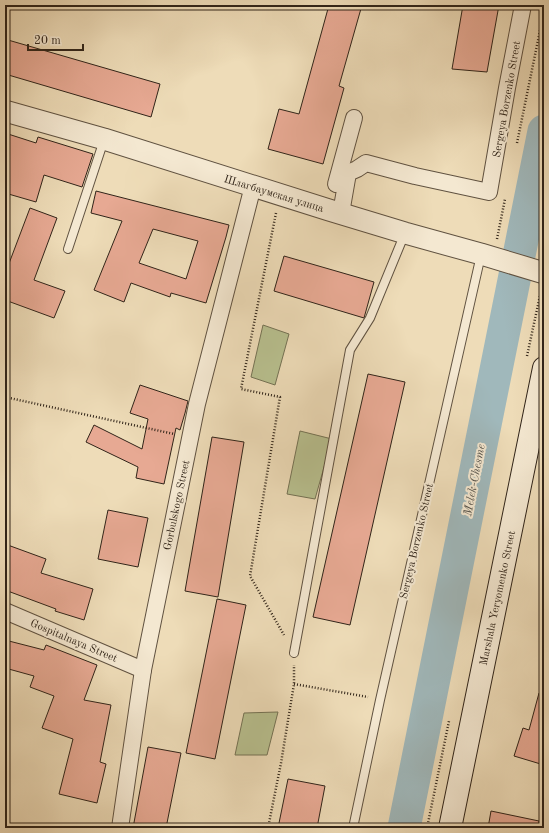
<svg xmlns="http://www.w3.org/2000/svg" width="549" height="833" font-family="'Old Standard TT',serif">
<rect width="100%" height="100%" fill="#eedcb8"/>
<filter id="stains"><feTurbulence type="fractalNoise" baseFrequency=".005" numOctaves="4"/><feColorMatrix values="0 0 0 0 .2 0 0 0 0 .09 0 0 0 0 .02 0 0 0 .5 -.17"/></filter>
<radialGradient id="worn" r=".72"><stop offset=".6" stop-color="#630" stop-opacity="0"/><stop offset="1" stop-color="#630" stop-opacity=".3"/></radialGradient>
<g fill="#b8c08f" stroke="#747254">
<polygon points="263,325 289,334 275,385 251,377"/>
<polygon points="300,431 332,439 315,499 287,494"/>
<polygon points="278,712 267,755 235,755 244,713"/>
</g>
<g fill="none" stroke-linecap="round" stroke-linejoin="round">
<polyline stroke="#a0b8bb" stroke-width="33" points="404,828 544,131"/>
</g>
<g fill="#e7a993" stroke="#302419" fill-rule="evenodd">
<polygon points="329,5 362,5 339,86 344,88 323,164 268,149 279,109 299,114"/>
<polygon points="463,5 499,5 487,72 452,69"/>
<polygon points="8,40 160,84 151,117 5,74 5,51"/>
<polygon points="5,133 36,143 38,137 93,154 82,187 44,175 36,202 5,193"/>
<path d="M96 191 229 225 226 237 206 303 171 293 170 297 131 283 124 302 94 290 122 221 91 213ZM153 229 198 241 186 279 139 263Z"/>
<polygon points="30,208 57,218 34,280 65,291 54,318 5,300 5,274"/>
<polygon points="284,256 374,282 364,318 274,291"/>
<polygon points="368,374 405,382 350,625 313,617"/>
<polygon points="140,385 188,401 185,413 180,430 176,428 164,484 136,478 138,467 86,442 94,425 142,449 148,419 130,413"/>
<polygon points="212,437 244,442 218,597 185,591"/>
<polygon points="108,510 148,518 138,567 98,559"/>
<polygon points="5,544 46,559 41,573 93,589 84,620 55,611 56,609 5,590"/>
<polygon points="217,599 246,605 215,759 186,753"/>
<polygon points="5,640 44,650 46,645 97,665 84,700 111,705 100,762 106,764 97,803 59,794 73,739 42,728 54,696 30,687 34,676 5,668"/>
<polygon points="539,693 544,694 544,765 514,756 523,728 529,730"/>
<polygon points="148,747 181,753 166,828 133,828"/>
<polygon points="288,779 325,786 317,828 278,828"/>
<polygon points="491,811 539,821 539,828 488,828"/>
</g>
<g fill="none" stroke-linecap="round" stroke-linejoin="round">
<g stroke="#605241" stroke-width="10">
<g id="service">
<polyline points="68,249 104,140"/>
<polyline points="294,653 350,350 370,318 405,233"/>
<polyline points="353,828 380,700 481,255"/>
</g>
</g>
<g stroke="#605241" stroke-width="18">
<g id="minor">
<polyline points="336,184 354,118"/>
<polyline points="341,213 348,173 357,169 366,163 415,176 489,192 507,88 523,5"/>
<polyline points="5,611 143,670"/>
<polyline points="120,828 143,670 197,404 253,186"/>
</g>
</g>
<g stroke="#605241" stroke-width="23">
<polyline id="tertiary" points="5,111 104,139 329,210 405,233 481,254 544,273"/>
</g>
<g stroke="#302419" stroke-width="24">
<polyline id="secondary" points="450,828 544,368"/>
</g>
<g stroke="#302419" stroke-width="2.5" stroke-dasharray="1 2" stroke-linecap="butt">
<polyline points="517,143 544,11"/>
<polyline points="276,213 241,389 280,397 250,576 284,635"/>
<polyline points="497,239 505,199"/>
<polyline points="527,356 541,291"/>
<polyline points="5,397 174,434"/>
<polyline points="294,684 368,697"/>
<polyline points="268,828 281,763 294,684 294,665"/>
<polyline points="427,828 449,721"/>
</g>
<use href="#service" stroke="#f4e8d1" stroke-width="8"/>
<use href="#minor" stroke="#f4e8d1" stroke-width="16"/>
<use href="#tertiary" stroke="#f4e8d1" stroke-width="21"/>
<use href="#secondary" stroke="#f4e8d1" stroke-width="22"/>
</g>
<g text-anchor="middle" stroke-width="4" stroke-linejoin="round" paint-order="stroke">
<g font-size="11" fill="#302419" stroke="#f4e8d1">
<text transform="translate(506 99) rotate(-80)" y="4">Sergeya Borzenko Street</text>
<text transform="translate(274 193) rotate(17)" y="4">Шлагбаумская улица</text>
<text transform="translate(176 505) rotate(-78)" y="4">Gorbulskogo Street</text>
<text transform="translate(416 541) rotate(-77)" y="4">Sergeya Borzenko Street</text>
<text transform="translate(497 598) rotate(-78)" y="4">Marshala Yeryomenko Street</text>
<text transform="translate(74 640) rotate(23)" y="4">Gospitalnaya Street</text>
</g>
<g font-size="12" font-style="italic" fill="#52504a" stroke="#f4e8d1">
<text transform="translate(474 480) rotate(-79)" y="4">Melek-Chesme</text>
</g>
</g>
<rect width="549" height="833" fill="none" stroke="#eedcb8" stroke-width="20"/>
<rect x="6" y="6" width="537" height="821" fill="none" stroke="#302419" stroke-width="2"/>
<rect x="10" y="10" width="529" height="813" fill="none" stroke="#302419"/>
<path d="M28 44v6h55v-6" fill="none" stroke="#302419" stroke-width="2"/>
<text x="34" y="44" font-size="12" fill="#302419" stroke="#f4e8d1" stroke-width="3" paint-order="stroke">20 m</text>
<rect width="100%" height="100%" filter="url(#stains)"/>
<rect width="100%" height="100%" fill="url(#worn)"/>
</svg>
